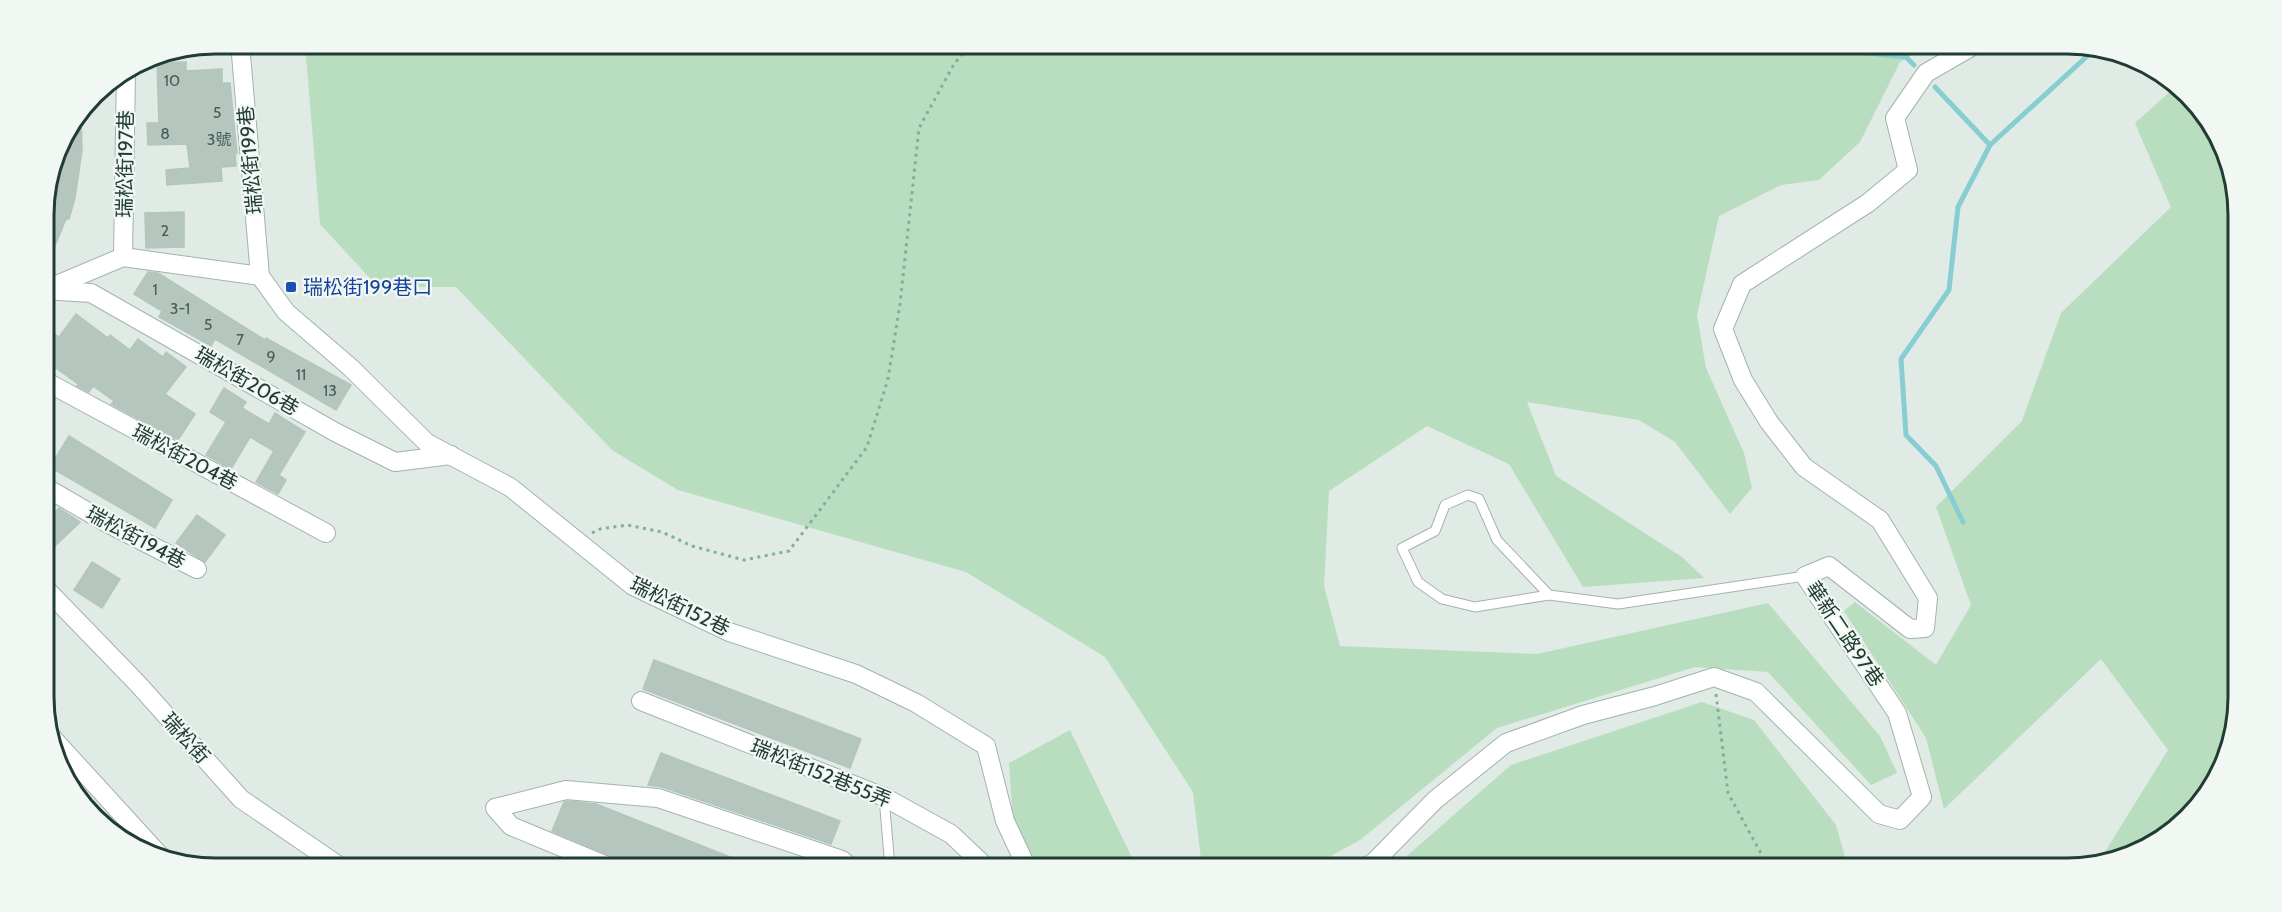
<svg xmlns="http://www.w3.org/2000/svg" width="2282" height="912" font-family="Cabin,'Noto Sans TC',sans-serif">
<rect width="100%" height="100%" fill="#e0ebe5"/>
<g fill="#b8ddbf">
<polygon points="305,44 1931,44 1900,62 1860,142 1819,180 1781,185 1719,216 1697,315 1706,368 1744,453 1752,488 1730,514 1675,442 1639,420 1527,402 1556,476 1682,557 1704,578 1583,587 1509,464 1427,426 1329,491 1324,586 1340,646 1537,654 1768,603 1880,736 1897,773 1871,785 1768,672 1695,667 1497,728 1360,840 1309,868 1202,868 1193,792 1105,657 966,572 678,490 612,450 456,287 378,287 320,224"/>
<polygon points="2173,89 2203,110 2237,192 2238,697 2229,753 2171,833 2100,860 2168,750 2101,659 1944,809 1926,738 1844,611 1855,602 1936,665 1971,605 1936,507 2022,421 2061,313 2171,207 2135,123"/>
<polygon points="1702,702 1754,720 1836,825 1848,868 1393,868 1511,765"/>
<polygon points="1070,730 1137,868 1037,868 1013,819 1009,763"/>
</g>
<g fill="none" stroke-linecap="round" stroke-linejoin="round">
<g stroke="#87cdd2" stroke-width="5">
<polyline points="1799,43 1803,46 1906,57 1914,65"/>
<polyline points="1935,87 1990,145"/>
<polyline points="1963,522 1936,466 1906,435 1901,359 1949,290 1958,207 1990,145 2096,48"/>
</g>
</g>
<g fill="#b5c6be" stroke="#b3c5bc" stroke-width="1.5">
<polygon points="186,62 186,71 222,69 222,83 230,83 237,153 235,154 236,166 221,167 222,181 167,185 166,170 190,168 187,144 148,145 147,123 159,123 157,63"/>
<polygon points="81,113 82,150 75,198 69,219 66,219 44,272 44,209 53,179 50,179 61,139"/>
<polygon points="184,212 184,247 146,248 145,213"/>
<polygon points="148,272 158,273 265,340 266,338 351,385 336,410 215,339 211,346 159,317 162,311 134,294"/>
<polygon points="76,314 108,338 110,335 130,350 138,339 163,357 166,352 186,367 165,394 195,414 178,440 111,404 114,401 93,386 89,392 77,386 78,384 56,368 53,372 45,370 45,339 50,331 59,337"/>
<polygon points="224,388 246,402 242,408 269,424 275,413 305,432 279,475 286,480 278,494 256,482 274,451 250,437 231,469 206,455 226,422 210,412"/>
<polygon points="69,436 172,500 155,528 50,467"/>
<polygon points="59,508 80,522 55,546 46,537 46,521"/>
<polygon points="197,515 225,535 205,562 176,543"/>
<polygon points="92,562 120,579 102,608 74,590"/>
<polygon points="654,660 861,739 850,768 643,689"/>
<polygon points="661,753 840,821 831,844 662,787 648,785"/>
<polygon points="567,801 596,804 758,868 623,868 621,862 616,858 552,831 564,802"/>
</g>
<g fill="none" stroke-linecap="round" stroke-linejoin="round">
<g stroke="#a3b3ac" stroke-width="11">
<g id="lane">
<polyline points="1549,595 1497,540 1479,499 1468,495 1445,505 1435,531 1402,548 1418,582 1442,599 1475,607 1549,595 1618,604 1805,576"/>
<polyline points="884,797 890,868"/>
</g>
</g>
<g stroke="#a3b3ac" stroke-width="20">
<g id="street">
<polyline points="240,43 260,276"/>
<polyline points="123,257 126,71"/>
<polyline points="260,276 286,312 350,367 427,443 510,487 633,586 729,632 856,674 916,703 986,746 1005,821 1027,868"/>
<polyline points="47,289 123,257 260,276"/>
<polyline points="44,290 91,293 335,432 395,462 451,455"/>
<polyline points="45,381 326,533"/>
<polyline points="45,487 107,523 197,569"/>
<polyline points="46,589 138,684 241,799 342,868"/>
<polyline points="641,701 884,797 951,834 987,868"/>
<polyline points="48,733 164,860"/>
<polyline points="612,868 511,826 495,808 566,790 658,798 842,860 851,868"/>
<polyline points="1364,868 1374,862 1435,800 1506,743 1583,715 1655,696 1714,677 1756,692 1879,814 1900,820 1922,797 1897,713 1805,576 1829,566 1910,629 1925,628 1928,598 1880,520 1804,467 1769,422 1743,380 1723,329 1742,284 1868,203 1908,170 1895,118 1926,73 1978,43"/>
</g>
</g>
<g stroke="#80b09d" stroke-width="3" stroke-dasharray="3 4.5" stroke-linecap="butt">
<polyline points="592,533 600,529 627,525 662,532 692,546 744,560 789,551 867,447 888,379 900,304 919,128 954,64 972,43"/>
<polyline points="1716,694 1728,793 1769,868"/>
</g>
<use href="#lane" stroke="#fff" stroke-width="9"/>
<use href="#street" stroke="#fff" stroke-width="18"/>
</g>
<rect fill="#1a4fb4" stroke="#f1f8f4" stroke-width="2" x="285" y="281" width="12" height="12" rx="3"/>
<g text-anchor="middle" stroke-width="4.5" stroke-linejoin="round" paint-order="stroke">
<g font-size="16" fill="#465e55">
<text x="172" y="86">10</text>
<text x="217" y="118">5</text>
<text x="165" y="139">8</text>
<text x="219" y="145">3號</text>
<text x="165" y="236">2</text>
<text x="155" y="295">1</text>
<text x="180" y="314">3-1</text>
<text x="208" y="330">5</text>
<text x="240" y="345">7</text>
<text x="271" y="362">9</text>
<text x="301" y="380">11</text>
<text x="330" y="396">13</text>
</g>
<g font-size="20" fill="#213c32" stroke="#f1f8f4">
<text transform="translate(250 160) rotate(-95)" y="7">瑞松街199巷</text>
<text transform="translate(125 164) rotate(-89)" y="7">瑞松街197巷</text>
<text transform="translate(247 381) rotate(30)" y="7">瑞松街206巷</text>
<text transform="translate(185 457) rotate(28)" y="7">瑞松街204巷</text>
<text transform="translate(136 537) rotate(28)" y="7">瑞松街194巷</text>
<text transform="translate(680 606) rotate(26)" y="7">瑞松街152巷</text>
<text transform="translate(1845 634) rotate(56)" y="7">華新二路97巷</text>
<text transform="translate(186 738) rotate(48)" y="7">瑞松街</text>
<text transform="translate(821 773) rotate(22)" y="7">瑞松街152巷55弄</text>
</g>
<g font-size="20" fill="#164399" stroke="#f1f8f4" text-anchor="start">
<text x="303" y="294">瑞松街199巷口</text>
</g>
</g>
<path d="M0 0H2282V912H0ZM215 54H2067A161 161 0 0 1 2228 215V697A161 161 0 0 1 2067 858H215A161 161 0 0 1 54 697V215A161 161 0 0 1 215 54Z" fill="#f1f8f4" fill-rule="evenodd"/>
<path fill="none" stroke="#213c32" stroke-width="3" d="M215 54H2067A161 161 0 0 1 2228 215V697A161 161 0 0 1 2067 858H215A161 161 0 0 1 54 697V215A161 161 0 0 1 215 54Z"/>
</svg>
